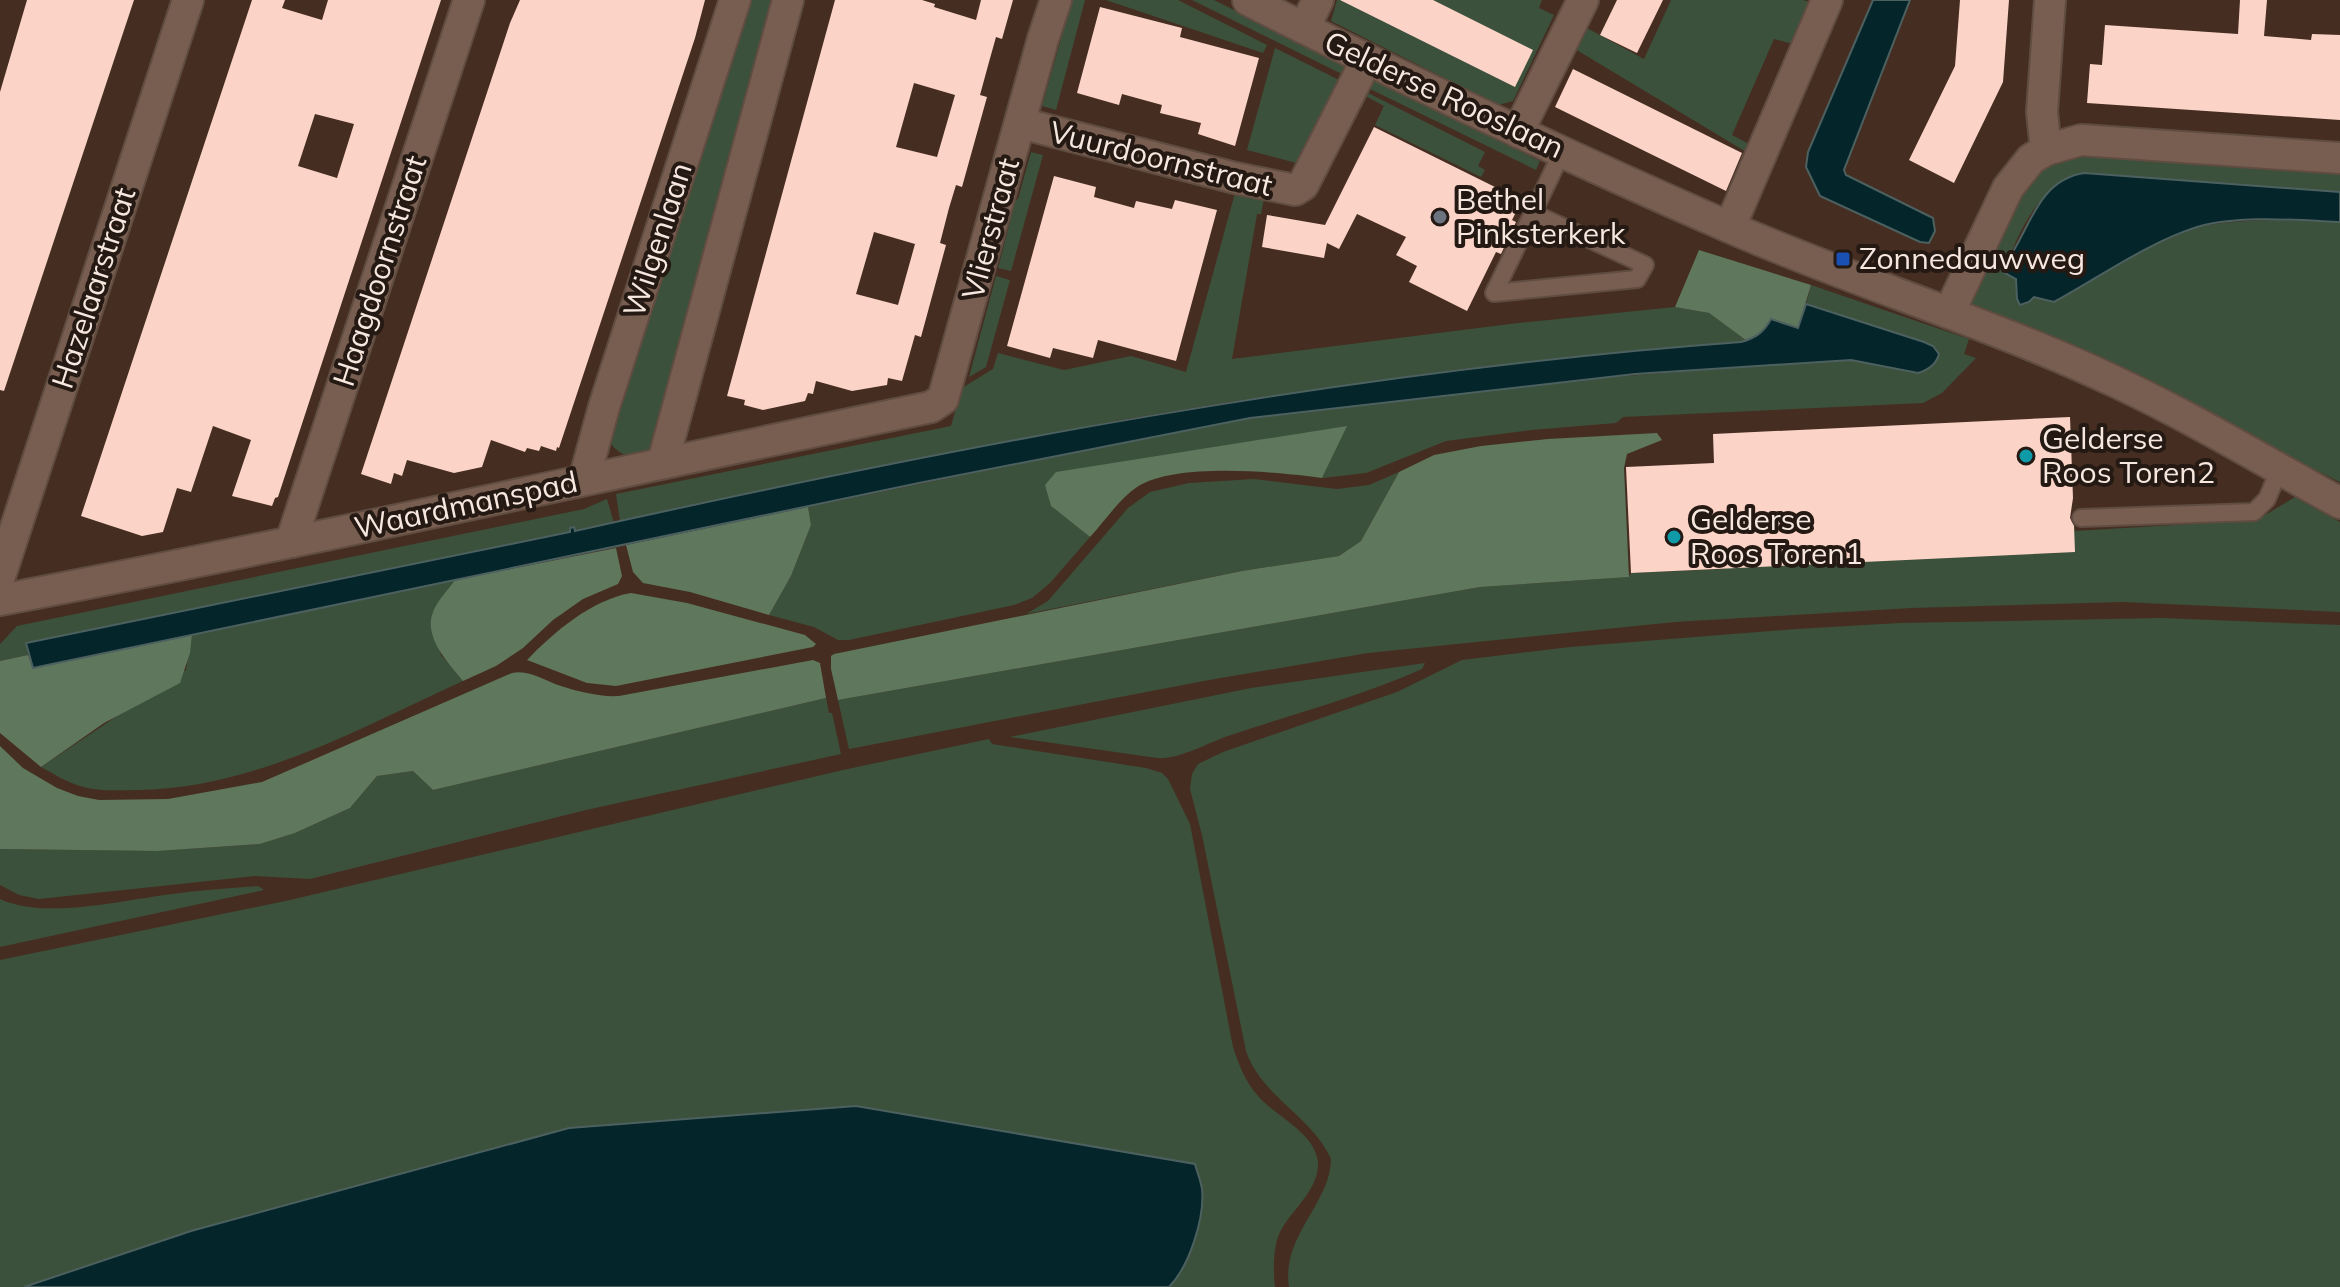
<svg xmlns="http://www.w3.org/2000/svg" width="2340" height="1287" font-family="Mulish,sans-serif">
<rect width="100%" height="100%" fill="#452e21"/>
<g fill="#3c513b">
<path d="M745 0H778L652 449C634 460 619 458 608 439Z"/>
<polygon points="1072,0 1085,0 1056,110 1042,106"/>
<polygon points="1106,0 1178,0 1267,45 1263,53"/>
<polygon points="1192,0 1214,0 1348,67 1344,75"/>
<polygon points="1337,0 1542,0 1539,8 1554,15 1513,101 1498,105 1331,21"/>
<polygon points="1671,0 1803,0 1810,2 1793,44 1774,39 1732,135 1751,145 1748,153 1575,49 1585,27 1644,59"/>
<polygon points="1275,48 1341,81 1300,164 1247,150"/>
<polygon points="1371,78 1540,161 1536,170 1366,87"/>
<polygon points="1364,91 1485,152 1478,166 1485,170 1481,177 1375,125 1384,106 1362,94"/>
<polygon points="1031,152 1043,155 1011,271 998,268 1010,222 1004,212 1007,203 1018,199"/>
<path d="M2084 152 2340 168V192L2084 173C2042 180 2014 236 2005 274L2016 279 2017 299 2034 297 2197 227C2244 218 2292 220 2340 222V482L2286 456 2125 369 1982 312 1971 303 1969 289C1990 246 2008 192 2050 165 2060 159 2073 156 2084 152Z"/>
<polygon points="1235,193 1264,199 1261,214 1257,214 1232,359 1510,324 1675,307 1709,313 1747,341 1461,369 1228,402 1120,420 620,521 616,494 951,426 962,388 993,369 998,353 1064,370 1131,356 1186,372"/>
<polygon points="996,276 1010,280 986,367 969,377"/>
<polygon points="1811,285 1969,339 1964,354 1976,358 1942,393 1923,403 1623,417 1616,423 1531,430 1446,441 1366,473 1322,478 1346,426 1051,506 1090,537 1050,583 1032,598 1014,605 849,640 838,640 814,627 769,615 791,576 811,525 808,507 1062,455 1250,418 1296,412 1550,382 1778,364 1851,360 1918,373 1924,342 1806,304"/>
<polygon points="1399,472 1361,541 1339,556 1242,571 1026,614 1048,601 1128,508 1150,492 1189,483 1254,479 1337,489 1369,485"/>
<polygon points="2295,497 2340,522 2340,612 2123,602 1911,608 1675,622 1368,653 1209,680 849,749 838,700 1480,587 1628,577 1631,573 1721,569 1985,526 2074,523 2075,531 2257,520"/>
<polygon points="607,499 614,523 574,531 574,528 571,532 26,643 28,655 0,661 0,644 17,626 584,509"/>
<path d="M455 580 432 614 441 655 463 681C360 728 257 787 141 790 121 790 99 792 80 786 66 782 54 774 41 767L186 670 192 634Z"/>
<path d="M2161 618 2340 625V1287H1289C1281 1236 1331 1203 1331 1159 1312 1116 1261 1096 1246 1051L1202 835 1190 789 1192 774 1198 764 1223 752 1397 692 1462 660 1570 647 1796 629 1900 623Z"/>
<path d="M1425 663 1422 669C1359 697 1293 714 1228 736 1204 744 1182 759 1157 758L1010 737 1251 688Z"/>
<polygon points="826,698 829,713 832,713 841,754 586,810 310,879 255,876 39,899 19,895 0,885 0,849 157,851 260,844 295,833 350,808 377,776 413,771 433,790"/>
<path d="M989 739 992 744 1146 768 1162 773 1168 779 1190 824 1233 1047C1239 1065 1245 1081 1258 1096 1275 1116 1316 1133 1318 1163 1319 1190 1291 1210 1280 1232 1273 1246 1273 1272 1275 1287H1169L1177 1279 569 1128 191 1231 24 1287H0V960L290 900 843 770Z"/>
<path d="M258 886 264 890 0 947V899C44 920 124 900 172 894 200 890 229 888 258 886Z"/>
</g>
<g fill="#5f775d">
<polygon points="1699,250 1811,285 1798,328 1771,319 1763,331 1747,341 1709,313 1675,307"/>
<path d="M1347 426 1322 478C1277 472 1176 462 1137 487 1119 499 1105 521 1090 537L1051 506 1045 485 1056 472Z"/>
<polygon points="1657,433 1662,440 1627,454 1624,468 1629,577 1480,587 838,700 831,669 831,656 834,654 1242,571 1339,556 1361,541 1399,472 1434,455 1481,446 1548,439"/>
<polygon points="808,507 811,525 791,576 769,615 690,592 643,583 633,572 626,545"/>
<path d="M616 548 622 576 618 584 583 599 553 620 523 648 496 666 463 681C449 664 423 637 433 612 437 601 448 590 455 580Z"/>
<path d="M631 593 687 603 805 635 816 644 813 647 616 686 587 683 527 660C554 632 591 600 631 593Z"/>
<polygon points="192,634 190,653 180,683 104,723 41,767 0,733 0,661 28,655 33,668"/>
<path d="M813 660 820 663 826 698 433 790 413 771 377 776 350 808 295 833 260 844 157 851 0 849V746L23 768 57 788 78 796 99 800 168 799 262 782 512 673C529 669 545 681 561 686 580 692 599 697 619 696Z"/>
</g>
<g fill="#04262a" stroke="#4d6060" stroke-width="2">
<polygon points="1873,0 1910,0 1844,170 1846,175 1933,218 1935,231 1929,243 1920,242 1820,196 1806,167 1808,152"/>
<path d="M2084 173 2340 192V222C2296 220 2239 215 2197 227 2147 243 2100 277 2054 302L2034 297 2029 302 2020 305 2017 299 2016 279 2003 272 2001 262C2007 253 2009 259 2014 250 2033 218 2042 180 2084 173Z"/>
<path d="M1806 304 1924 342 1933 346 1939 354C1936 365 1928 370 1918 373L1851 360 1635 374 1250 418 919 483 33 668 26 643 570 532V528L574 527 575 531C960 445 1348 371 1741 342 1756 338 1764 332 1771 319L1798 328Z"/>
<path d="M856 1106 1195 1164C1197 1172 1201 1181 1202 1189 1205 1218 1189 1267 1169 1287H24L191 1231 569 1128Z"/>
</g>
<g fill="#fcd4c7" fill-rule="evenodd">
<polygon points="27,0 134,0 4,391 0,390 0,92"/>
<path d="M252 0H285L282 8 322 20 328 0H441L278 497 275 498 272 506 232 496 251 440 213 426 191 492 177 488 163 532 142 536 81 516ZM315 114 354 124 337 178 298 166Z"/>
<polygon points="520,0 705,0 695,38 559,448 557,447 556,451 541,446 539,451 527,448 525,452 491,440 482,467 454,473 407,460 402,476 394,473 391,484 361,474 510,23"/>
<path d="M835 0H922L935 4 934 7 976 20 981 0H1013L1002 39 996 37 989 62 980 95 987 97 962 187 956 185 949 208 940 243 946 245 921 337 915 335 902 381 888 378 887 385 852 391 816 381 813 394 808 393 805 401 763 410 744 405 745 400 727 396ZM914 83 955 95 937 157 896 147ZM874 232 915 244 898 305 856 294Z"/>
<polygon points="1340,0 1433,0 1533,50 1515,87"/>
<polygon points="1617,0 1663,0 1637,53 1600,35"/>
<polygon points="1960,0 2009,0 2003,82 1954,183 1909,160 1955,66"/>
<polygon points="2240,0 2267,0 2264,36 2311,40 2312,34 2340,35 2340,120 2087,103 2090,64 2102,65 2105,25 2238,34"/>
<polygon points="1100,7 1182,28 1180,37 1259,58 1235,146 1198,134 1201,123 1160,113 1162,105 1122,94 1119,105 1077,93"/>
<polygon points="1573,69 1742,153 1726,191 1555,107"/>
<polygon points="1374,127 1495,187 1491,194 1518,208 1512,220 1516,222 1501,254 1496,252 1467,311 1409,282 1417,266 1396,255 1406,237 1357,214 1339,249 1327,243 1324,258 1262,247 1267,215 1325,225"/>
<polygon points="1054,176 1096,187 1094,197 1134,208 1136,201 1172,209 1175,200 1217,210 1176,361 1098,340 1093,358 1053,348 1050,358 1007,346"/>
<polygon points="2070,417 2073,498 2070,518 2074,526 2075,552 1631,573 1626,467 1714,463 1713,434"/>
</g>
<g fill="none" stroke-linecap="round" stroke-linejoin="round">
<g stroke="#604c41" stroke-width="20">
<g id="lane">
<polyline points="1533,213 1494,293 1637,279 1645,265 1533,213 1562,152"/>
<polyline points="2081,518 2254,512 2267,499 2279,470"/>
</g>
</g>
<g stroke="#604c41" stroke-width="34">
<g id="street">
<path d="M1248 0C1406 80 1566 156 1729 227 1857 283 1991 323 2116 382 2193 418 2266 462 2340 503"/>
<polyline points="1304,28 1318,0"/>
<polyline points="1020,123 1235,178 1295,190 1303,185 1367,59"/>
<polyline points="1518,132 1583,0"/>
<polyline points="2046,150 2081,140 2340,158"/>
<polyline points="1730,227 1827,0"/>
<polyline points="1949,313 2008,188 2031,159 2046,150 2042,112 2050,0"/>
<polyline points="663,462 788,0"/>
<polyline points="584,480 604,407 735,0"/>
<polyline points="291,542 469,0"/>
<polyline points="0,576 188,0"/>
<path d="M0 600C312 541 621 471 931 407L943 399 1043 39 1056 0"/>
</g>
</g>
<use href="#lane" stroke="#785e50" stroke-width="16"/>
<use href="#street" stroke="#785e50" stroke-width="30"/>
</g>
<circle fill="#6b7280" stroke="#241913" stroke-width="3" cx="1440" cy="217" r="8"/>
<rect fill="#1a4fb4" stroke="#241913" stroke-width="3" x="1835" y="251" width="16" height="16" rx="4"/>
<g fill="#0f9aa8" stroke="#241913" stroke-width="3">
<circle cx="2026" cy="456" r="8"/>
<circle cx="1674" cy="537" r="8"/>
</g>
<g text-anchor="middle" stroke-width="8" stroke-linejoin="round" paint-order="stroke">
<g font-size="30" fill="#f6e7df" stroke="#241913">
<text transform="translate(1444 95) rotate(25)" y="10">Gelderse Rooslaan</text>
<text transform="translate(1161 159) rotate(14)" y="10">Vuurdoornstraat</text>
<text transform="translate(991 229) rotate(-75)" y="10">Vlierstraat</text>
<text transform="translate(658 240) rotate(-72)" y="10">Wilgenlaan</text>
<text transform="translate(380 271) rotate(-72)" y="10">Haagdoornstraat</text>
<text transform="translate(94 288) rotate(-72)" y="10">Hazelaarstraat</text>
<text transform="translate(466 505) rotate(-12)" y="10">Waardmanspad</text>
</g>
<g font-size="30" fill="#f6e7df" stroke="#241913" text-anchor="start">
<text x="1456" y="210">Bethel<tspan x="1456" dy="34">Pinksterkerk</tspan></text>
<text x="1859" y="269">Zonnedauwweg</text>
<text x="2042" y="449">Gelderse<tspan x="2042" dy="34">Roos Toren2</tspan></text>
<text x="1690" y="530">Gelderse<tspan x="1690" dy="34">Roos Toren1</tspan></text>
</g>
</g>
</svg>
